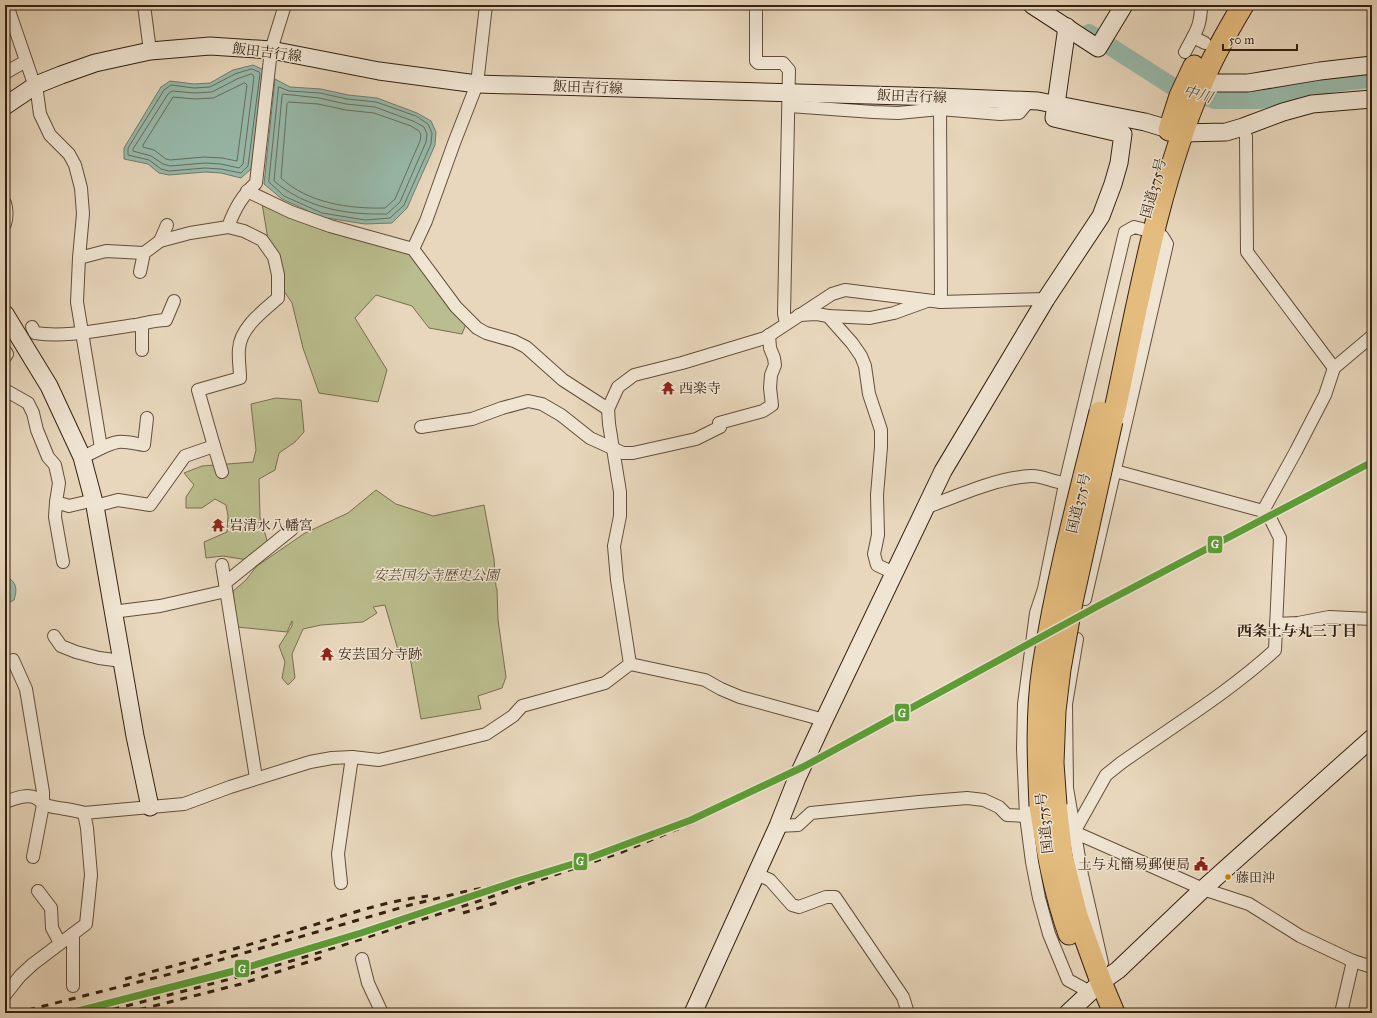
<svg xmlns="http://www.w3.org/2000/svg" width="1377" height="1018" font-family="'IM FELL Great Primer','Noto Serif JP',serif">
<rect width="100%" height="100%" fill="#e8d7bc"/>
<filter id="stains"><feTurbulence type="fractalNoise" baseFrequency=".005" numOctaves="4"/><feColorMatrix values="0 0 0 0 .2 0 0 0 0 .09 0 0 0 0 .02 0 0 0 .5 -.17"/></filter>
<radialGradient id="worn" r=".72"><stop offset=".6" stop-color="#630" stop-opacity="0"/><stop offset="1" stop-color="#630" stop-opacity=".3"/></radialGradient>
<g fill="#babd8e" stroke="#786f4e">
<polygon points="261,197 413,249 468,319 462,334 429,328 412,306 376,295 355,318 387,370 378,402 319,393 303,348 292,303 274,276"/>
<polygon points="276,398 301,400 304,432 295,442 279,453 275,470 259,479 260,517 270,550 254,561 223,556 206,558 204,542 227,532 228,516 226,505 215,499 202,508 186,508 186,497 194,485 184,473 202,466 253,462 256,450 251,404"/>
<polygon points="376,490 396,504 433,516 484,505 494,559 496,587 497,589 498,620 506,677 502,688 478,696 481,709 421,719 410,657 398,650 385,605 373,607 377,613 363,622 321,625 303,629 292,654 295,678 288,685 282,678 285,662 279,646 292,626 292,621 287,632 237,627 233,591 245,581 257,566 305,533 348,513"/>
</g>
<g fill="#98baab" stroke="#707d6d">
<polygon points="253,65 264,70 251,169 241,178 221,173 205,172 169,175 159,173 148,164 124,159 124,148 161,87 170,81 194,84 210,83 233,70"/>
<polygon points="275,79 290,87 321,89 348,95 377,98 417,113 431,121 436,132 435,145 407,208 392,223 365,224 321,217 282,199 264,184"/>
<path d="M5 579H10C17 584 17 591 14 600L5 605Z"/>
</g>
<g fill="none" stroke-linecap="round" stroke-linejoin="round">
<g stroke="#666e5d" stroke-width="1">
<polygon points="252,69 259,72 260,74 248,166 241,173 221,169 205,168 169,171 161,169 149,160 128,155 128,148 164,90 171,85 194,88 210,87 235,74"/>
<polygon points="252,74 254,77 243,164 239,168 221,164 205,163 170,166 163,164 151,156 133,151 133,149 168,94 172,91 195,93 212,92 237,79"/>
<polygon points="245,83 247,85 237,161 222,158 204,157 170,160 166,159 154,150 143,147 143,145 173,97 195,99 213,98"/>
<polygon points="279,87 289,91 320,93 347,99 376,102 416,116 428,124 432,133 431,144 404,205 390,218 365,220 322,213 284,196 269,182"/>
<path d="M283 94 319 98 346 104 375 107 413 121 424 127 427 134 426 142 400 202 387 214C346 215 306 208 274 181L282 96Z"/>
<path d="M289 102 318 104 346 110 374 113 411 126 419 131 421 135 420 141 395 199 385 208C349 209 308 203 281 178L287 104Z"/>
</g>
<path stroke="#98baab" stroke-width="18" d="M1089 33 1172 86 1215 100H1260L1300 91 1303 93C1324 83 1349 81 1372 79"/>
<g stroke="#624e3a" stroke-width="14">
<g id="street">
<polyline points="7,5 32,78 36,85 40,114 50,135 69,154 75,165 81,188 83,214 79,258 77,302 101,448"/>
<polyline points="144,5 150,51"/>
<polyline points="756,5 756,61 758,63 783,63 789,70 784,314 786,323"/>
<polyline points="1193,37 1205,43"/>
<path d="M1185 52C1195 33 1201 27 1201 5"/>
<polyline points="5,73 26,61"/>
<polyline points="940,102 941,302"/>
<polyline points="789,106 873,112 898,113 940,109 1000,114 1019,113 1029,101"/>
<polyline points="1243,127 1246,137 1247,252 1334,368"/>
<polyline points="247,191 291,212 330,226 413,249 456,307 477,328 486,333 514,341 526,347 563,380 608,409"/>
<path d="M5 203C7 210 7 217 5 224"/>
<polyline points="160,241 167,225"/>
<polyline points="413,249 426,221 454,143 477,84 486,5"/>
<polyline points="79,258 106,251 144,253"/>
<path d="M140 272 144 253 160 241 190 233 228 227C235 208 242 196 256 183L271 50 285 5"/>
<polyline points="799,315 817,314 828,316 852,343 861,356 865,366 869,394 881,430 881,447 877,495 878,535 874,554 877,565 894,573"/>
<polyline points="828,316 870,318 894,313 927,301"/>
<polyline points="142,324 142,350"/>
<path d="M32 327 35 333C68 338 103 329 136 325 146 323 156 320 166 320L174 301"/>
<polyline points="5,351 7,354 5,357"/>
<polyline points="5,390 28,403 33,413 37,430 48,457 55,465 59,483 56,502 69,506 94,500"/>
<polyline points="421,427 472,419 502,408 528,401 542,404 561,415 590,438 623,453 633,453 696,439 720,427 719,423 763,411 772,405 770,388 771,375 775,365 774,358 770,348 769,335"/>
<polyline points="214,446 222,472"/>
<path d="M82 457C94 453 105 444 118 442 126 441 136 444 144 445L147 418"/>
<polyline points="56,502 55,517 63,562"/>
<path d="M95 506 118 500 150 505 185 456 214 446 198 390 240 378C240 368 238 358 239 349 240 328 263 311 278 298V275L274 257 262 240 244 231 228 227"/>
<path d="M925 508C957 496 996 478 1031 476 1045 475 1057 486 1072 482"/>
<polyline points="1263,511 1296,451 1325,395 1334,368 1372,336"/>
<polyline points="222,565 225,583"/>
<polyline points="1069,595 1085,599 1167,244 1162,236 1154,233"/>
<polyline points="114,615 120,611 160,606 226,591"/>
<polyline points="1276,624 1298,623 1329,617 1372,619"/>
<polyline points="54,636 61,646 76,652 99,658 122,661"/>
<polyline points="1077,639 1066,704 1067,788 1082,875 1102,963"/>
<polyline points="5,662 13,660 26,689 43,792 43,805 33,857"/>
<polyline points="630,664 617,580 614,546 620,516 620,492 609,424 608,409 618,387 634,375 682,363 765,338 832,294 845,290 941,302 1046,299"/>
<polyline points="256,778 225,583 292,529"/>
<path d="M5 802C14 799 27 793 36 798 41 801 43 805 49 806 61 809 72 809 84 813L184 804 230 787 310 762 332 758 352 757 379 760 413 752 486 734 513 716 522 706 605 683 630 664 705 680 721 689 740 697 824 720"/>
<polyline points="778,826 798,825 811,813 919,802 967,798 984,800 999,807 1007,815 1026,816"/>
<path d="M1074 832 1106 775 1121 763C1173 726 1228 693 1275 650L1280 538 1269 516 1263 511 1115 471 1096 476"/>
<polyline points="1074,832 1203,889 1249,904 1300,936 1353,961 1341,1013"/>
<polyline points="756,874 770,880 792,905 799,907 826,897 835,897 903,997 908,1013"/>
<polyline points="341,883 338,854 352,757"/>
<polyline points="38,891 51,908 52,928 60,943"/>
<polyline points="73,934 73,986"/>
<polyline points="362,959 368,983 382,1013"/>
<polyline points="1353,961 1372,967"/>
<polyline points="1090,992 1068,980 1049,934 1039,898 1032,862 1026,816 1023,749 1024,704 1036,613 1044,589 1065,484 1125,232 1134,227 1142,229"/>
<polyline points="5,995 20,976 33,964 86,924 91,875 87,828 84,813"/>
</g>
</g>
<g stroke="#35210f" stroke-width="19">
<g id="secondary">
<polyline points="1032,5 1098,48 1124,5"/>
<polyline points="1204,78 1210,83 1248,83 1320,71 1372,65"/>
<polyline points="5,106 36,85 61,75 95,63 150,51 210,46 271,50 379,71 477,84 940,97 1038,101 1145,122 1182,133 1226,132 1243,127 1283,112 1312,104 1372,99"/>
<polyline points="5,314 49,386 82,457 95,506 135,736 150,807"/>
<polyline points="693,1013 778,826 797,778 824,720 943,471 1046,299 1101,216 1113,184 1119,163 1123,134 1054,118 1067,27"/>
<polyline points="1068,1013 1101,982 1118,970 1203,889 1372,738"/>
</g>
</g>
<g stroke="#35210f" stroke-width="23">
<g id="highway">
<polyline points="1169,130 1180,96 1194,66"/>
<path d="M1114 414C1138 304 1157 187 1202 83 1213 56 1228 30 1243 5"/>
<polyline points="1056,805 1062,856 1077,916 1101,982 1114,1013"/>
<path d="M1040 806C1047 850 1054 892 1069 934"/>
</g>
</g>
<use href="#street" stroke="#f0e5d3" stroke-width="12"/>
<use href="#secondary" stroke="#f0e5d3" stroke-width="17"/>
<use href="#highway" stroke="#e4bc7e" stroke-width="21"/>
<g stroke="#35210f" stroke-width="3" stroke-dasharray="7 7" stroke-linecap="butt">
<polyline points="463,913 502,901"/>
<path d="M125 979C184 963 243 947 301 929 343 916 384 901 428 896"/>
<polyline points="28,1010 182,971 410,905 463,892 517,881"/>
<polyline points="99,1013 238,977 337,947 473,903 622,852 697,821"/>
<polyline points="126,1013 241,984 326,956"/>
</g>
<g stroke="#35210f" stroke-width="23" stroke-linecap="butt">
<g id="highway-bridge">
<polyline points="1056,805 1053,763 1055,711 1060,669 1072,602 1112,421"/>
<path d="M1040 806C1038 760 1036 713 1043 667 1056 581 1079 496 1100 412"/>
</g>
</g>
<use href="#highway-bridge" stroke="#e4bc7e" stroke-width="21"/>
<g stroke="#f0e5d3" stroke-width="10">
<polyline id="rail-1" points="70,1013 238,970 361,933 517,881 573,864 691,820 803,767 1098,606 1372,462"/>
</g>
<use href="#rail-1" stroke="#5c9f37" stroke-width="7"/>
</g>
<defs>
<g id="temple-bare" transform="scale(1.08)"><path d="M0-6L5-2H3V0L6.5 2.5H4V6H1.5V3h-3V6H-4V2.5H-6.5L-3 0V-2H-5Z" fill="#8f2418" stroke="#f0e5d3" stroke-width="2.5" paint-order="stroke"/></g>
<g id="civic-bare" transform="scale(1.08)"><path d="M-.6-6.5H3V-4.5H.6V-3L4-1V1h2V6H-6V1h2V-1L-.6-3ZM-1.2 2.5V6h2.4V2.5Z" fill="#8f2418" stroke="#f0e5d3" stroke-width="2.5" paint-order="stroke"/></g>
</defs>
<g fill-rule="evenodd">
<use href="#temple-bare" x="668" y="388"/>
<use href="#temple-bare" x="218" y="525"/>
<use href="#temple-bare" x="327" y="654"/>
<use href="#civic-bare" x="1201" y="864"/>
</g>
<circle fill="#c68504" stroke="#f0e5d3" stroke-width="1.5" cx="1228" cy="877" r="3.5"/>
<g text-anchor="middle" stroke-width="3" stroke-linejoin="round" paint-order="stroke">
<g font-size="13" fill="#35210f" stroke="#f0e5d3" text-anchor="start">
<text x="1236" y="882">藤田沖</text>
</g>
<g font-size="14" fill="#35210f" stroke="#f0e5d3">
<text transform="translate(267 52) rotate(7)" y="5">飯田吉行線</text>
<text transform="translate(588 87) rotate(2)" y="5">飯田吉行線</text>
<text transform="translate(912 96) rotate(2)" y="5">飯田吉行線</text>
<text transform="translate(1153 188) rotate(-75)" y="5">国道375号</text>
<text transform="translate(1078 503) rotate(-77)" y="5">国道375号</text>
<text transform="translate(1044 823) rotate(-97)" y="5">国道375号</text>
</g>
<g font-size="14" fill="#35210f" stroke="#f0e5d3" text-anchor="start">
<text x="679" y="393">西楽寺</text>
<text x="229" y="530">岩清水八幡宮</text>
<text x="338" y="659">安芸国分寺跡</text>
<text x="1190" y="869" text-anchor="end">土与丸簡易郵便局</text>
</g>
<g font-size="14" font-style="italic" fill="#56482f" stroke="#f0e5d3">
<text x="436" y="580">安芸国分寺歴史公園</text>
</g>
<g font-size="15" font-style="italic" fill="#534f3e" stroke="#f0e5d3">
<text transform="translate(1198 94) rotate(16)" y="5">中川</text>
</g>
<g font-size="15" font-weight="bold" fill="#35210f" stroke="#f0e5d3">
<text x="1297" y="636">西条土与丸三丁目</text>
</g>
</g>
<g stroke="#f0e5d3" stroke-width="1.5">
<rect x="1207" y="535" width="16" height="19" rx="4" fill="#5c9f37"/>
<rect x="894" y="703" width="16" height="19" rx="4" fill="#5c9f37"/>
<rect x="573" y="852" width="15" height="19" rx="4" fill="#5c9f37"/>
<rect x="234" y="959" width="16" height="19" rx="4" fill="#5c9f37"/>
</g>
<g font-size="11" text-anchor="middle" font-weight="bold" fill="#fff">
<text x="1215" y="548">G</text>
<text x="902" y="717">G</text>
<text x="580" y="865">G</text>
<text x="242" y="973">G</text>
</g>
<rect width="1377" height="1018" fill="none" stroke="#e8d7bc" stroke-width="20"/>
<rect x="6" y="6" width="1365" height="1006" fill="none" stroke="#35210f" stroke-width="2"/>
<rect x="10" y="10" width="1357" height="998" fill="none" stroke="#35210f"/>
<path d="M1223 44v6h74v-6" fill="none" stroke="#35210f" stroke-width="2"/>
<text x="1229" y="44" font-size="12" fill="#35210f" stroke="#f0e5d3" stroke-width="3" paint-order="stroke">50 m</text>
<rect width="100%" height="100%" filter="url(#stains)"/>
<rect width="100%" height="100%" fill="url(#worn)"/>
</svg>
